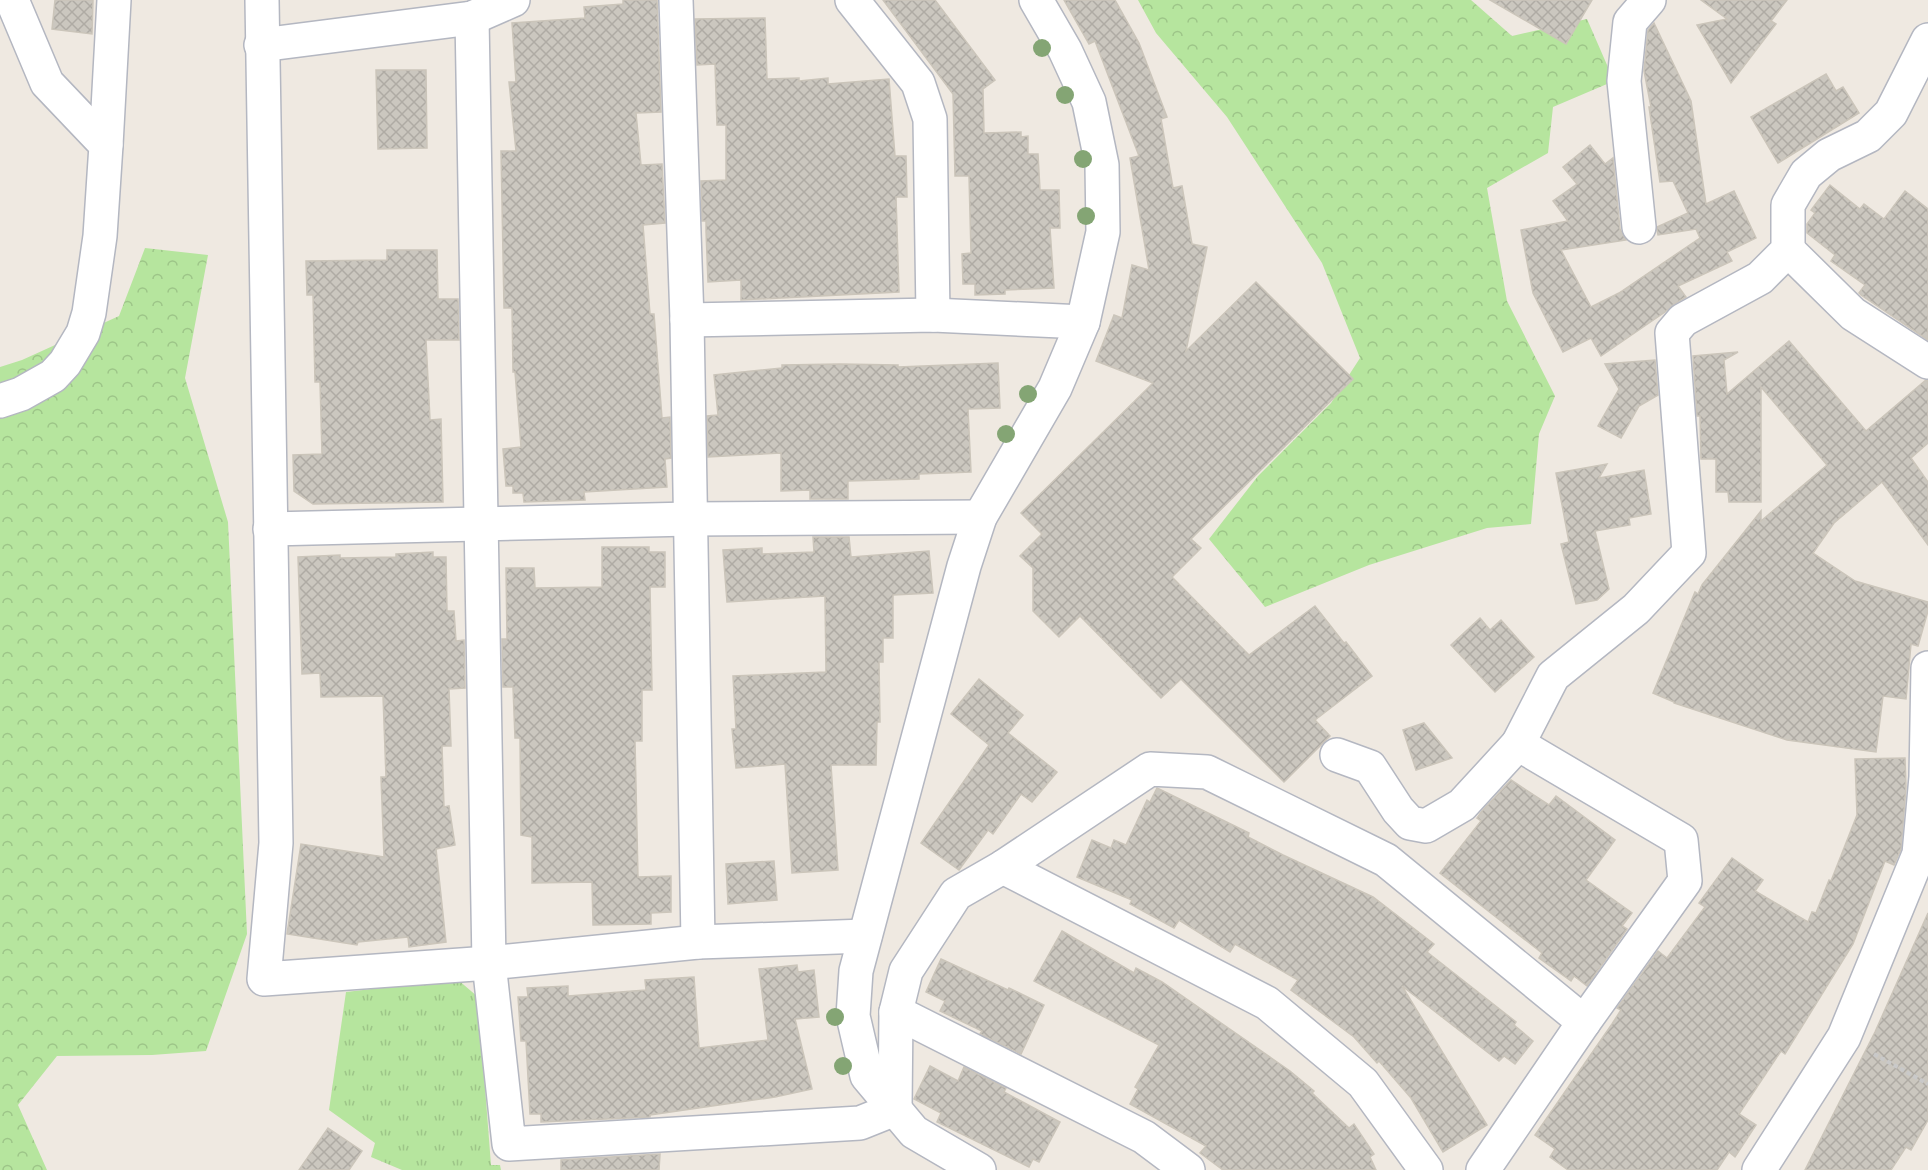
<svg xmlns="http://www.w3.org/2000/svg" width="1928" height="1170" font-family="Karla,sans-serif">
<defs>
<pattern id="forest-crowns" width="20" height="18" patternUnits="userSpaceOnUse" patternTransform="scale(1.5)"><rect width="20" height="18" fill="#b6e59e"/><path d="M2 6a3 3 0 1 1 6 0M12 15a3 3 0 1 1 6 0" fill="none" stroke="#9dc588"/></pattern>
<pattern id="park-tufts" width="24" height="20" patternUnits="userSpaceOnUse" patternTransform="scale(1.5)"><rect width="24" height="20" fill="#b6e59e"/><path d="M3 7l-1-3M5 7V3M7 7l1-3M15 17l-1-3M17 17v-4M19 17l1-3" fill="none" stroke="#9dc588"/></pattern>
<pattern id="building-cross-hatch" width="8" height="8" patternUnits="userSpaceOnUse" patternTransform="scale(1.5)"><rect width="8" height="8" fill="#cbc7bf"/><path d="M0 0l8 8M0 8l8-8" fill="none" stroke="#afaba4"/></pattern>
</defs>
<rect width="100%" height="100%" fill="#efe9e1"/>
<g fill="url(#forest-crowns)">
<polygon points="1138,0 1471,0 1512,36 1587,19 1614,81 1553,107 1548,153 1487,188 1507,301 1555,396 1539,434 1531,524 1487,528 1369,565 1265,607 1209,539 1258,476 1331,403 1360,358 1322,263 1227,117 1156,33"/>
<polygon points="145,248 208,255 185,378 228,522 247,934 206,1051 152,1055 57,1056 18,1105 47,1170 0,1170 0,367 22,360 119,316"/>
</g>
<polygon fill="url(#park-tufts)" points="457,979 478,997 491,1165 500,1165 501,1170 402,1170 371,1157 375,1143 329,1110 346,992"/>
<g fill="url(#building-cross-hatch)" stroke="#cbc5ba" stroke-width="1.5">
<polygon points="55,0 93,0 92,34 52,29"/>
<polygon points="623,0 657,0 661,112 636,113 641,165 662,164 665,223 643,225 650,314 654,314 662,418 670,417 671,458 665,459 667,487 584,492 585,500 524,502 523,493 513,493 513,486 506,486 503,449 521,447 515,372 513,372 512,308 504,308 501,151 516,151 509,82 516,82 512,23 585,18 584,7 623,4"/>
<polygon points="883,0 935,0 995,80 983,89 984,133 1021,132 1021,137 1028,136 1028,154 1038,154 1040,190 1059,190 1060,228 1050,228 1054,288 1005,290 1005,294 975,295 975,284 963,284 962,254 971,253 969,176 955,176 953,94"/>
<polygon points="1064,0 1115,0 1139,43 1167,117 1161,119 1173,188 1182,186 1192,244 1207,247 1186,351 1256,282 1353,379 1191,539 1201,548 1172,577 1249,655 1315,606 1344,643 1346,642 1372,676 1315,720 1330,736 1284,782 1181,679 1161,698 1080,616 1059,637 1033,611 1033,568 1020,556 1042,534 1021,513 1153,383 1096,361 1114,315 1122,318 1132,265 1149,270 1130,158 1139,156 1095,41 1089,44"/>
<polygon points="1490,0 1592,0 1566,44"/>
<polygon points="1701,0 1787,0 1771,21 1776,24 1731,83 1697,25 1727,19"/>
<polygon points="765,18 767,79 799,78 799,81 828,78 828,84 889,79 895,156 906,156 907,197 896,197 899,292 741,300 741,280 708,282 706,231 706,221 702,221 701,181 726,180 726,125 717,125 715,64 697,65 695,19"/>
<polygon points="1654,23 1691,101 1706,204 1734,191 1756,238 1727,252 1732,261 1678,286 1686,297 1674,304 1665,312 1601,356 1591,338 1563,352 1533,293 1521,230 1568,221 1553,201 1577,184 1563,167 1590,145 1605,164 1613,158 1620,229 1626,240 1561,250 1591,307 1619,293 1700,238 1696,229 1658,235 1657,230 1657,227 1688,213 1673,181 1660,182 1649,107 1651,107 1644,71 1648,30"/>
<polygon points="376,70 426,70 427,148 378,149"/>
<polygon points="1826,74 1836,91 1843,87 1859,113 1778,163 1751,117"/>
<polygon points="1830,185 1860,209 1864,204 1884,219 1905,191 1928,209 1928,340 1861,295 1859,293 1865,285 1831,261 1835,255 1807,233 1807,224 1815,213 1811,210"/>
<polygon points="387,250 437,250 438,299 458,299 459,340 426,340 430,420 441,419 443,502 313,504 294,491 293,455 322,454 320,382 315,382 313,295 307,295 306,261 387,260"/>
<polygon points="1789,341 1866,431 1926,380 1928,381 1928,443 1911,458 1928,482 1928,545 1882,482 1834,523 1813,553 1855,581 1928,602 1928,611 1918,646 1911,644 1906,699 1883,696 1876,752 1787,740 1674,703 1674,702 1653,693 1695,592 1698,594 1702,585 1761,511 1761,521 1827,465 1761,387 1761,502 1729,502 1728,492 1716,492 1716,459 1701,459 1700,416 1697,416 1693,356 1738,352 1724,360 1727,394"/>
<polygon points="1655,360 1658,395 1639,406 1621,438 1598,426 1619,389 1605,364"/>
<polygon points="998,363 1000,408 968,409 971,472 919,474 919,479 848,481 848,499 810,499 810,490 781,491 781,453 708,457 707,416 718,415 714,375 782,368 782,365 840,364 898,365 898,367"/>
<polygon points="1607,464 1599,478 1644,470 1651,514 1629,518 1630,525 1595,531 1609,589 1597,600 1576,604 1561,544 1569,542 1556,473"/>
<polygon points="813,537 849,537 851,557 929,551 933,593 893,595 893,638 883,638 883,662 879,662 880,722 877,722 876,765 831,765 838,870 792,873 785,764 736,768 732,729 736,729 733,676 826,672 825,596 727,602 723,550 762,548 762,554 814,552"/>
<polygon points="602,547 649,547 649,552 665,552 665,587 650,587 652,690 642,690 642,741 635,741 638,877 671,876 671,912 651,913 651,924 593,925 592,882 532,883 532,837 521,835 520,738 515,738 513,687 503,687 502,639 507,639 506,568 534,568 535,588 602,587"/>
<polygon points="433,552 433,557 446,557 447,611 454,611 456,641 464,640 465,688 449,689 451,746 442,746 444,807 449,806 455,845 436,849 446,942 409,947 408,937 358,942 357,945 287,934 301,844 384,857 381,777 386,777 383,696 321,697 320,673 302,674 298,557 340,555 340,558 396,557 396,554"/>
<polygon points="1480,618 1490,630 1501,620 1534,657 1495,692 1451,645"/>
<polygon points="979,679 1023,715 1008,733 1057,772 1032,802 1021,794 993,834 988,830 959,870 921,843 989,745 951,714"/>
<polygon points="1424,723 1452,758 1416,770 1403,730"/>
<polygon points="1905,758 1906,787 1901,849 1894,865 1885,861 1853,944 1785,1054 1781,1051 1739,1114 1756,1125 1735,1157 1729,1152 1717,1170 1568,1170 1550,1157 1555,1149 1535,1135 1612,1024 1621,1010 1617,1008 1658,951 1667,958 1705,907 1699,903 1732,858 1763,880 1755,891 1808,922 1812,912 1816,913 1829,880 1831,881 1857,815 1855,759"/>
<polygon points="1511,780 1549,805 1556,796 1615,840 1586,880 1632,913 1622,926 1627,929 1587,986 1574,976 1571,981 1539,958 1542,953 1440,873 1481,821 1477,818 1482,811"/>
<polygon points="1157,788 1249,833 1248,837 1283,855 1373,897 1434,944 1427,952 1516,1022 1514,1025 1533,1041 1515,1064 1504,1056 1499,1061 1402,986 1487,1125 1443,1152 1411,1098 1379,1061 1377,1063 1354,1037 1291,990 1298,980 1235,944 1230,952 1179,920 1174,928 1130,904 1132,900 1077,877 1092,840 1111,848 1114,840 1126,845 1147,800 1150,802"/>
<polygon points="774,861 777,900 728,904 726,864"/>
<polygon points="1928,913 1928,1120 1911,1150 1906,1147 1891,1170 1805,1170 1875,1032"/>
<polygon points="1062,931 1134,973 1136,968 1162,982 1290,1071 1314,1091 1312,1093 1349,1128 1354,1124 1374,1154 1370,1157 1376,1170 1223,1170 1200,1153 1206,1146 1130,1104 1138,1089 1135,1087 1159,1045 1034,981"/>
<polygon points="941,959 1008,990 1009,988 1044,1005 1021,1054 980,1034 982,1031 940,1011 945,1001 926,992"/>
<polygon points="797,965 798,972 814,970 819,1017 795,1019 812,1089 775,1097 650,1115 650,1117 541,1122 541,1114 530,1114 526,1041 521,1041 518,997 528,997 527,988 568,986 568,996 646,990 645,980 694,977 699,1048 768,1040 759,969"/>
<polygon points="930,1066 958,1081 964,1067 1006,1088 1004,1092 1060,1122 1039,1162 1033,1159 1029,1167 937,1122 941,1113 914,1099"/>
<polygon points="328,1128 362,1151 349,1170 299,1170"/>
<polygon points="660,1154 659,1170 561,1170 561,1160"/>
</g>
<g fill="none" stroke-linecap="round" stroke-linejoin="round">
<g stroke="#b4b7c1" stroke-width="36">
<g id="minor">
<polyline points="262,0 276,843 264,979 489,963 698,942 865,936"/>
<polyline points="676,0 687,320 698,942"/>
<polyline points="852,0 918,83 930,119 933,315"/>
<polyline points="472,18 489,963 509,1144 860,1123 895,1109 896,1012 906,971 956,894 1003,867 1150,769 1207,772 1386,860 1584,1022"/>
<polyline points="261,45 472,18 513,0"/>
<polyline points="106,145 114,0"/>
<polyline points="1639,227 1624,81 1630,22 1649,0"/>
<polyline points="1788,250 1853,314 1928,362"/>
<polyline points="687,320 933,315 1083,322"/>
<polyline points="0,401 21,394 53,376 65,363 83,333 89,313 100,236 106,145 47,83 12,0"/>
<polyline points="270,529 690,519 980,517"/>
<polyline points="1518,744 1553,676 1636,609 1689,553 1672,333 1683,320 1760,278 1788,250 1788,205 1806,174 1829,155 1868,136 1891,113 1928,40"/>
<polyline points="1337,755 1370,767 1398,810 1410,823 1426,826 1462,805 1518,744 1681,840 1685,881 1584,1022 1483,1170"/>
<polyline points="1003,867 1267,1003 1363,1083 1426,1170"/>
<polyline points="896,1012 1144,1137 1188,1170"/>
<polyline points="1759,1170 1844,1037 1919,854 1926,777 1928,668"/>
</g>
</g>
<g stroke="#b4b7c1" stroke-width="36">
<polyline id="tertiary" points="979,1170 914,1132 867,1076 853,1016 856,971 964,566 980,517 1055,388 1083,322 1103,232 1102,165 1089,102 1065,50 1036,0"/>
</g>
<polyline stroke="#c9c9c9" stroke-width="4" stroke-dasharray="4.5 3" stroke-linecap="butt" points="1874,1054 1928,1084"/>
<use href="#minor" stroke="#fff" stroke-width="33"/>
<use href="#tertiary" stroke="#fff" stroke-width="33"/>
</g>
<g fill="#84a574">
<circle cx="1042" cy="48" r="9"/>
<circle cx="1065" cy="95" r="9"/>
<circle cx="1083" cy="159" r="9"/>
<circle cx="1086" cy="216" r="9"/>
<circle cx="1028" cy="394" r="9"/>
<circle cx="1006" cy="434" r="9"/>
<circle cx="835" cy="1017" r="9"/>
<circle cx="843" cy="1066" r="9"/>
</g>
</svg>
